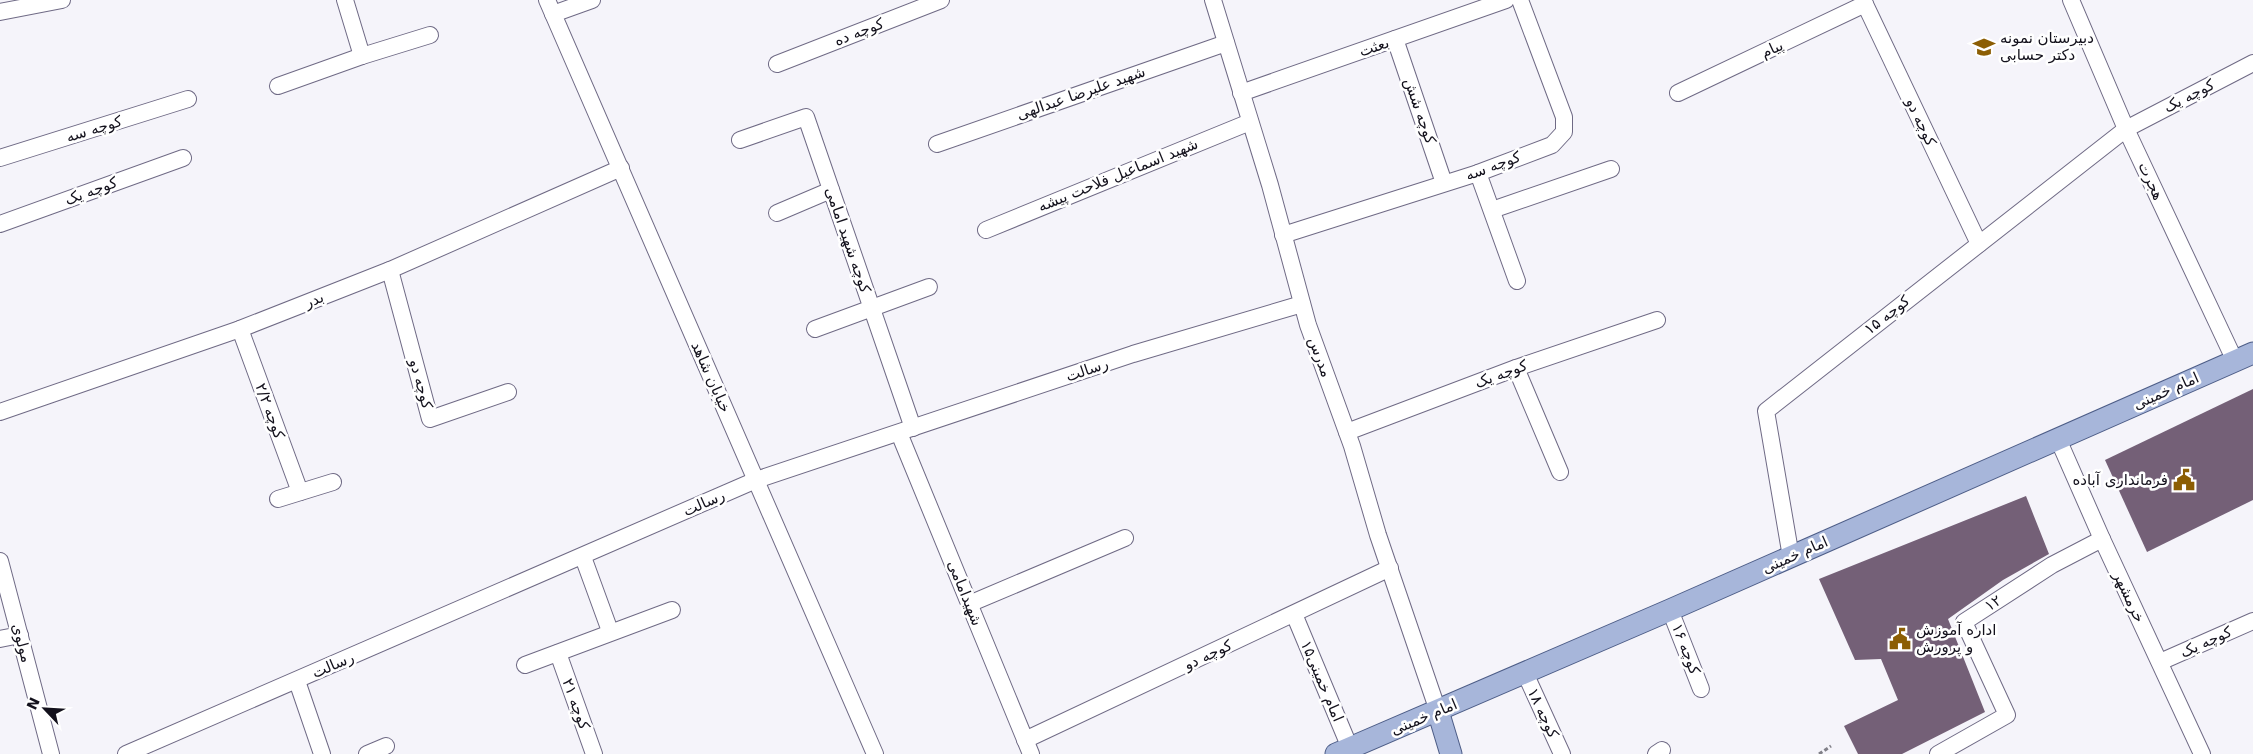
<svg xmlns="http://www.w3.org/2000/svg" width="2253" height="754" font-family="'DejaVu Sans','Noto Naskh Arabic',sans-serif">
<rect width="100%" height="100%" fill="#f5f4fa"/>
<g fill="#746077">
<polygon points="2253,389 2253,500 2147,552 2105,460"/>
<polygon points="2026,496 2049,554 2003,580 1948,619 1985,712 1902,754 1858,754 1844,726 1898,700 1881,659 1855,660 1819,579"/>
</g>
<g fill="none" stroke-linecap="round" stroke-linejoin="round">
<g stroke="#6f6a85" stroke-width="18">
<g id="minor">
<polyline points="345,0 362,56"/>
<polyline points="547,0 875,754"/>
<polyline points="1213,0 1270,185 1308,325 1352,446 1378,535 1438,711"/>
<polyline points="1863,0 1979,244"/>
<polyline points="2071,0 2126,129 2235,361"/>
<polyline points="0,12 62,0"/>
<polyline points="553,14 592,0"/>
<polyline points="1395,39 1444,183"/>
<polyline points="777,64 941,0"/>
<polyline points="278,86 362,56 430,35"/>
<polyline points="1241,93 1506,0"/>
<polyline points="1678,93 1865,4"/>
<polyline points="740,140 806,117 913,428"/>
<polyline points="937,144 1226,43"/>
<polyline points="0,158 188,99"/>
<polyline points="1478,173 1517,281"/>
<polyline points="1492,210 1611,169"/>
<polyline points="777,213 831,190"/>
<polyline points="0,224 183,158"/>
<polyline points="986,230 1250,122"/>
<polyline points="1283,235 1478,173 1552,145 1564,132 1564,117 1520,0"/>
<polyline points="390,270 430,419 508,392"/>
<polyline points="240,329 300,492"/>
<polyline points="815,329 929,287"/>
<polyline points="1516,368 1560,472"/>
<polyline points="0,412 240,329 390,270 621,168"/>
<polyline points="1347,432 1516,368 1657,320"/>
<polyline points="899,433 1031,754"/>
<polyline points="2058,439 2102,539 2202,754"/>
<polyline points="278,499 333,482"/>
<polyline points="583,557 610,631"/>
<polyline points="1791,557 1766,411 2126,129 2253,63"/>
<polyline points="0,561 51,754"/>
<polyline points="969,604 1125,538"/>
<polyline points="1670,610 1701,689"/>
<polyline points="1294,614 1350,748"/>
<polyline points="0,639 20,635"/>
<polyline points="558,653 594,754"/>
<polyline points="2160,662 2253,621"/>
<polyline points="525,665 672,610"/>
<polyline points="1525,673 1562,754"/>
<polyline points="297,681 322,754"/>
<polyline points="1025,740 1390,568"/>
<polyline points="126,754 756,480 1133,354 1302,304"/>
<polyline points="367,754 386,746"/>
<polyline points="1656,754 1662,750"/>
<polyline points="1938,754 2007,715 1964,622 2052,565 2102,539"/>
</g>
</g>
<g stroke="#4d5d87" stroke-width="23">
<g id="major">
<polyline points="1438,711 1451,754"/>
<polyline points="1336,754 1670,610 2253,353"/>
</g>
</g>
<polyline stroke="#818088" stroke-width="3" stroke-dasharray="4 2.5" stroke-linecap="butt" points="1819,754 1831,746"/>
<use href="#minor" stroke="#fff" stroke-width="16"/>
<use href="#major" stroke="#a7b6da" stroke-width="21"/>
</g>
<defs>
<g id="school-bare" transform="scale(1.725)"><path d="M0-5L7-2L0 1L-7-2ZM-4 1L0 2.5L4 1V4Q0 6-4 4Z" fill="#8c5e04" stroke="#fff" stroke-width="2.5" paint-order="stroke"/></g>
<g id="civic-bare" transform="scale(1.725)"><path d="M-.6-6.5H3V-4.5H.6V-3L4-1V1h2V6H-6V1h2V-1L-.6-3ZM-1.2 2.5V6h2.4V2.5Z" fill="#8c5e04" stroke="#fff" stroke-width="2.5" paint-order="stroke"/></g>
</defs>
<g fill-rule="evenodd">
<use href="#school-bare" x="1984" y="47"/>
<use href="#civic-bare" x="2184" y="480"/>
<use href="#civic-bare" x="1900" y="639"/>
</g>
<g text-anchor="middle" stroke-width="5" stroke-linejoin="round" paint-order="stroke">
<g font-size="15" fill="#13111c" stroke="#fff">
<text transform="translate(859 32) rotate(-21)" y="5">کوچه ده</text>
<text transform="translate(1374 47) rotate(-19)" y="5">بعثت</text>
<text transform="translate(1772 49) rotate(-25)" y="5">پیام</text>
<text transform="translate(1081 93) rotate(-19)" y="5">شهید علیرضا عبدالهی</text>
<text transform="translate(2189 96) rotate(-27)" y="5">کوچه یک</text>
<text transform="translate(1420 111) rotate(71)" y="5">کوچه شش</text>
<text transform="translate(1921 122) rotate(65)" y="5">کوچه دو</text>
<text transform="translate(94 129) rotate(-17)" y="5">کوچه سه</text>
<text transform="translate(1493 166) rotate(-20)" y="5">کوچه سه</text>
<text transform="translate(1118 175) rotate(-22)" y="5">شهید اسماعیل فلاحت پیشه</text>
<text transform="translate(2151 181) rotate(65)" y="5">هجرت</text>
<text transform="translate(91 191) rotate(-20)" y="5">کوچه یک</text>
<text transform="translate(848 240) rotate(71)" y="5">کوچه شهید امامی</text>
<text transform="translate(314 300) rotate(-22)" y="5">بدر</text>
<text transform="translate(1887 315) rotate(-38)" y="5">کوچه ۱۵</text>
<text transform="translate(1320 357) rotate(70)" y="5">مدرس</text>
<text transform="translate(1087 370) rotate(-19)" y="5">رسالت</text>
<text transform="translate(1501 374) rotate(-20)" y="5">کوچه یک</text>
<text transform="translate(711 377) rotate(66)" y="5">خیابان شاهد</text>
<text transform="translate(421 384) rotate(75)" y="5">کوچه دو</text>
<text transform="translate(2166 391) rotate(-24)" y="5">امام خمینی</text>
<text transform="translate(270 411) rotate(70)" y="5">کوچه ۲/۲</text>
<text transform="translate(704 503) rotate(-24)" y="5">رسالت</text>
<text transform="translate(1795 555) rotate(-24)" y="5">امام خمینی</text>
<text transform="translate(965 593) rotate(68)" y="5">شهیدامامی</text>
<text transform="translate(2129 597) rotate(65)" y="5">خرمشهر</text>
<text transform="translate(1993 603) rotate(-34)" y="5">۱۲</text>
<text transform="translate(2206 642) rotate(-24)" y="5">کوچه یک</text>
<text transform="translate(22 643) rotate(75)" y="5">مولوی</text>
<text transform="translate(1686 649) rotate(69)" y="5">کوچه ۱۶</text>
<text transform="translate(1208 655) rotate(-25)" y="5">کوچه دو</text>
<text transform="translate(333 665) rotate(-23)" y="5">رسالت</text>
<text transform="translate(1322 681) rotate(67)" y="5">امام خمینی۱۵</text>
<text transform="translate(576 704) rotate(70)" y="5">کوچه ۲۱</text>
<text transform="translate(1543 713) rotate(65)" y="5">کوچه ۱۸</text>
<text transform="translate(1424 717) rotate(-23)" y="5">امام خمینی</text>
</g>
<g font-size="15" fill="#13111c" stroke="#fff" text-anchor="start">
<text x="2000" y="43">دبیرستان نمونه<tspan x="2000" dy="17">دکتر حسابی</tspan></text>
<text x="2168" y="485" text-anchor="end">فرمانداری آباده</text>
<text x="1916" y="635">اداره آموزش<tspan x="1916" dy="17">و پرورش</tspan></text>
</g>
</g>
<g transform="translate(45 709) rotate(295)" stroke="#ffffff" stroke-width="4" paint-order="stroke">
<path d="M0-4L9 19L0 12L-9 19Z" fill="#13111c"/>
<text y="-8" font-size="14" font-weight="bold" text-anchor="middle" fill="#13111c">N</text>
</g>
</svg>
